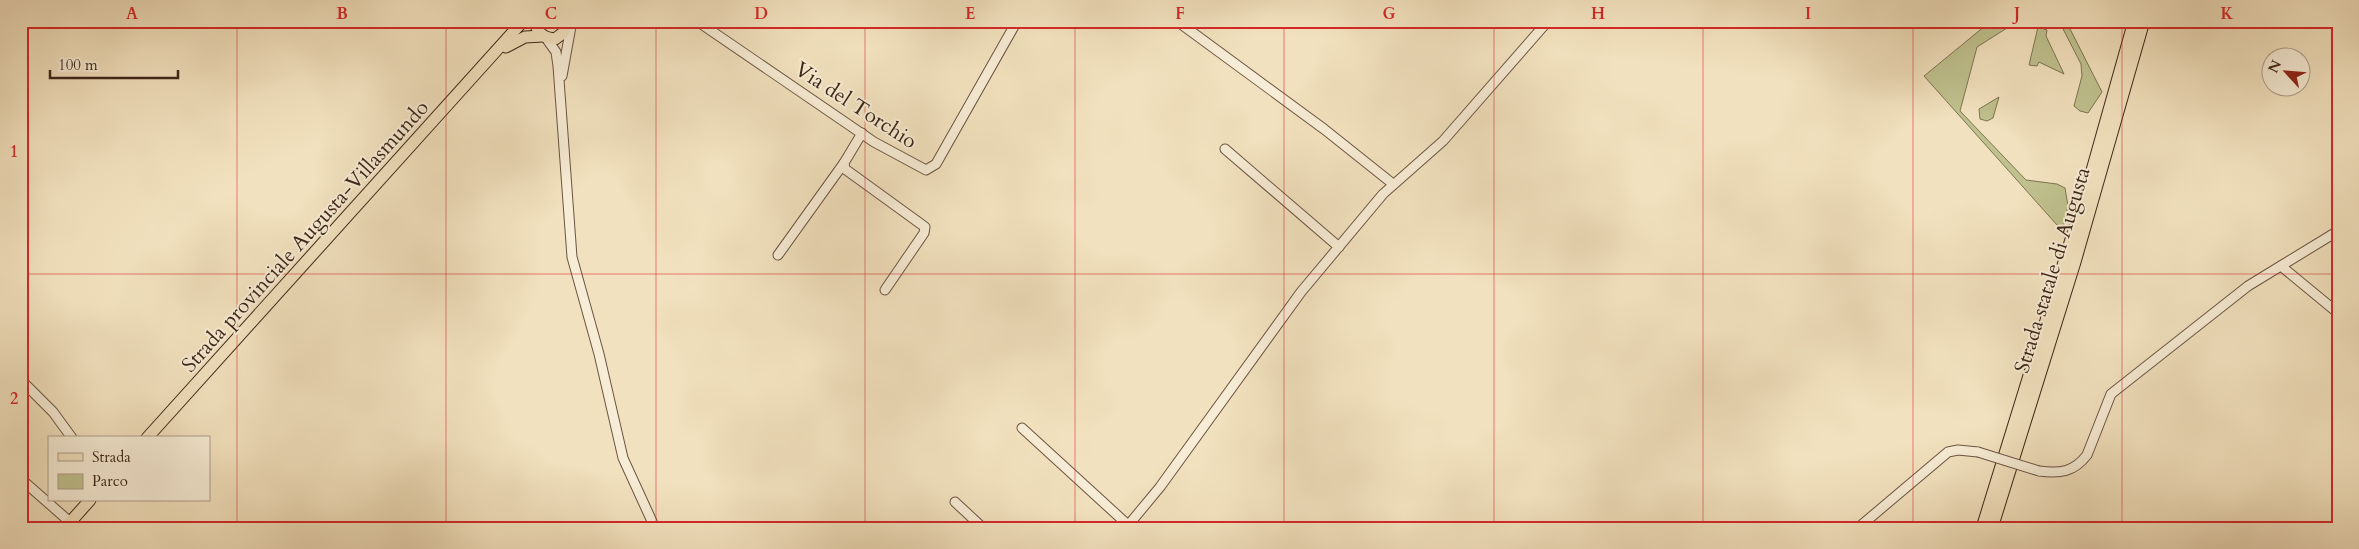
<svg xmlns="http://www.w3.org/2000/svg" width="2359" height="549" font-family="Cardo,serif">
<rect width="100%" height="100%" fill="#f2e1be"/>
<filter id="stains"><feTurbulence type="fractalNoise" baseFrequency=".004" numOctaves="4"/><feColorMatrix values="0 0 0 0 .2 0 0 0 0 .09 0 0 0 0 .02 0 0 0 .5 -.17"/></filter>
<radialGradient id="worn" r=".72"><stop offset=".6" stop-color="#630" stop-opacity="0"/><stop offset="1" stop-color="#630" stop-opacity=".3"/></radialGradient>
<g fill="#bfc18e" stroke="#7e7453">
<polygon points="1991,21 2018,21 1977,47 1960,111 2026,180 2057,184 2065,188 2068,206 2063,228 2057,225 1924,76"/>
<polygon points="2059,21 2066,21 2102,92 2088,113 2080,111 2074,106 2082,76 2081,64"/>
<polygon points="2038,27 2047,30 2046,36 2064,74 2039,62 2037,66 2029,65"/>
<polygon points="1999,97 1993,118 1987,121 1980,119 1979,109"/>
</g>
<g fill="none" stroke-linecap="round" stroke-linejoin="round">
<g stroke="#6b5542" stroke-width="11">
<g id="minor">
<polyline points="697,21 874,142 926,170 936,164 1017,21"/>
<polyline points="1177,21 1324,129 1393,184"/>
<polyline points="546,38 556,52 558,66 572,257 599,354 623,458 655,528"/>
<polyline points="562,76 572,21"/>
<polyline points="862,133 844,163 845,169 925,227 924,233 885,290"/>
<polyline points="1225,149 1339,247"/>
<polyline points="778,255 844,163"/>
<polyline points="2281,266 2338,313"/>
<polyline points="21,380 53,412 72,438"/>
<polyline points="1022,428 1128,525"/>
<path d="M2039 471C2060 474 2074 472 2087 455L2111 394 2248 286 2338 231"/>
<polyline points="21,479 70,522"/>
<polyline points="955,502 983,528"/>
<polyline points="1126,528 1160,487 1301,292 1383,194 1443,141 1548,21"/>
<polyline points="1858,528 1948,452 1958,450 1978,452"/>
</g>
</g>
<g stroke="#3e2618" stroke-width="13">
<g id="major">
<path d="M535 21C537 33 543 38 555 39L563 33 569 21"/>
<polyline points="506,47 525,37 543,36"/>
<polyline points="147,438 523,21"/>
<polyline points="65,528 90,500"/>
<polyline points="1982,528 2089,181 2134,21"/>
<polyline points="1992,528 2075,262 2144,21"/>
</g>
</g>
<use href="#minor" stroke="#f7ecd5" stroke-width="9"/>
<use href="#major" stroke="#f2e1be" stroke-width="11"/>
<g stroke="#6b5542" stroke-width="11" stroke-linecap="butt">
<polyline id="minor-bridge" points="1978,452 2039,471"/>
</g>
<use href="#minor-bridge" stroke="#f7ecd5" stroke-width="9"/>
</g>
<path fill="none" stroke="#d62828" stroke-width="1" stroke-opacity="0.55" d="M237 21V528M446 21V528M656 21V528M865 21V528M1075 21V528M1284 21V528M1494 21V528M1703 21V528M1913 21V528M2122 21V528M21 274H2338"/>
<g text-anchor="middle" stroke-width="4" stroke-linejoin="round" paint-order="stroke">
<g font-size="21" fill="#3e2618" stroke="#f7ecd5">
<text transform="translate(856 105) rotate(33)" y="7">Via del Torchio</text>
<text transform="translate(305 236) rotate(-48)" y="7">Strada provinciale Augusta-Villasmundo</text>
<text transform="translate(2052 270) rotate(-73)" y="7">Strada statale di Augusta</text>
</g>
</g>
<rect width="2359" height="549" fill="none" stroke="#f2e1be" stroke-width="55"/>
<rect x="48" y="436" width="162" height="65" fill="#f7ecd5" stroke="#ad9d89"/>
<rect x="58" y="453" width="25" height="8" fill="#f2e1be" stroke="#ad9d89"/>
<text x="92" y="462" font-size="15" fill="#3e2618">Strada</text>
<rect x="58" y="474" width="25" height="15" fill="#bfc18e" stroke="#ad9d89"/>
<text x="92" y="486" font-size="15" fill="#3e2618">Parco</text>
<g transform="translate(2286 72) rotate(296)"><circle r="24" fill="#f7ecd5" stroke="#ad9d89"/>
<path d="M0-4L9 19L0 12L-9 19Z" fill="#8f2418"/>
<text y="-8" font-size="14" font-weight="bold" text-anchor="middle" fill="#3e2618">N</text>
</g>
<path d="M50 70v8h128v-8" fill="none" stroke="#3e2618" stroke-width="2.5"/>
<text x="58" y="70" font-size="15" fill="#3e2618" stroke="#f7ecd5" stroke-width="4" paint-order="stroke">100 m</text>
<rect x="28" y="28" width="2304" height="494" fill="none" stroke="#d62828" stroke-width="2"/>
<g font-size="16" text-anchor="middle" font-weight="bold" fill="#d62828">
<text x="132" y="19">A</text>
<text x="342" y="19">B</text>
<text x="551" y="19">C</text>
<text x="761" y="19">D</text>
<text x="970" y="19">E</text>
<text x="1180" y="19">F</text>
<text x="1389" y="19">G</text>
<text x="1598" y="19">H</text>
<text x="1808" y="19">I</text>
<text x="2017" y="19">J</text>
<text x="2227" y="19">K</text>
<text x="14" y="157">1</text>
<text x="14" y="404">2</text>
</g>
<rect width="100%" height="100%" filter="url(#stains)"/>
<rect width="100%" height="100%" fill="url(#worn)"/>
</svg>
